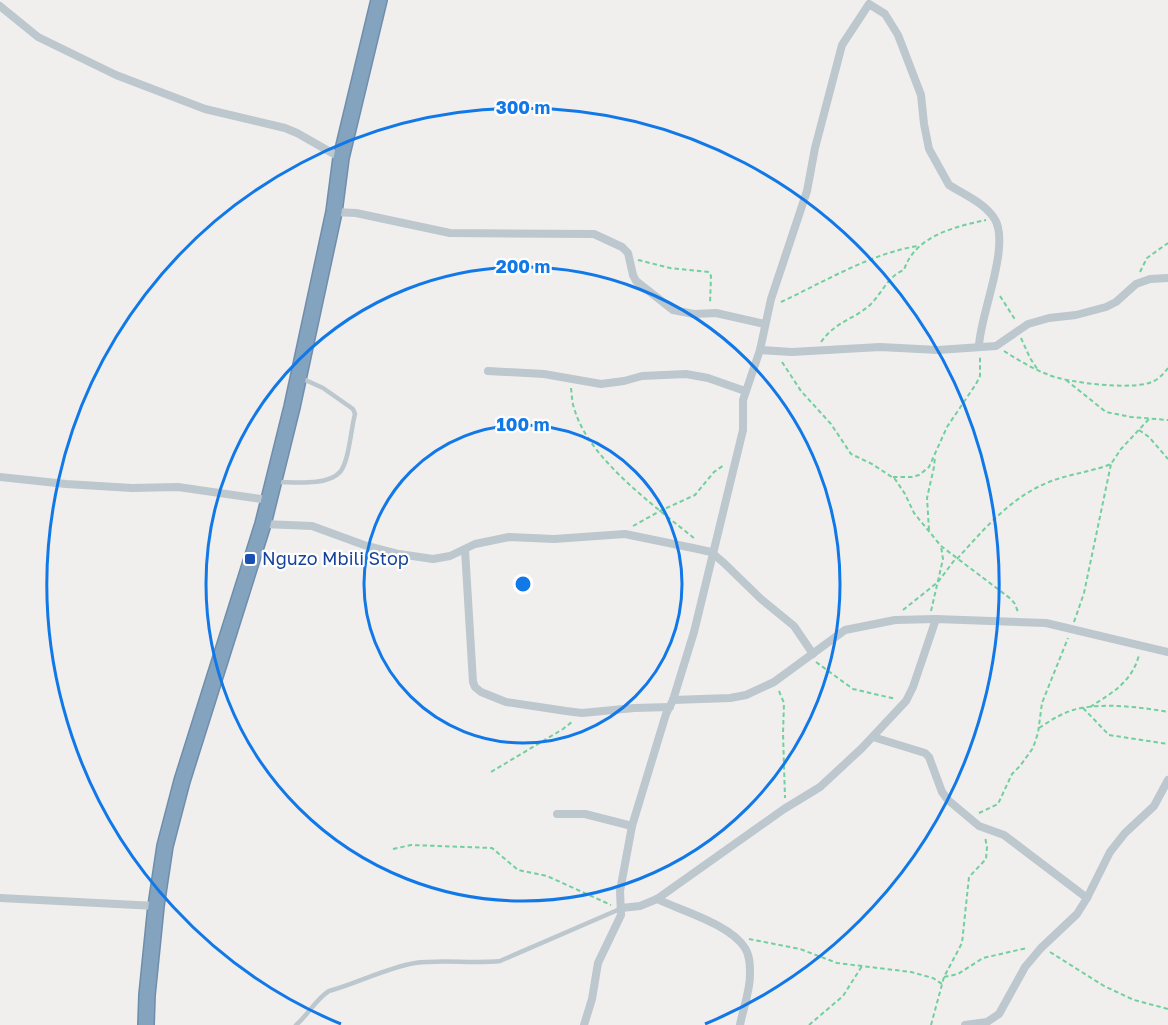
<svg xmlns="http://www.w3.org/2000/svg" width="1168" height="1025" font-family="'Golos Text',sans-serif">
<rect width="100%" height="100%" fill="#f1eeee"/>
<g fill="none" stroke-linecap="round" stroke-linejoin="round">
<g stroke="#6f8eab" stroke-width="18">
<polyline id="highway" points="146,1025 147,995 156,906 165,846 182,781 263,524 292,407 334,212 341,158 379,0"/>
</g>
<g stroke="#71d09d" stroke-width="2" stroke-dasharray="4.5 3" stroke-linecap="butt">
<polyline points="638,260 670,268 709,272 711,276 710,304"/>
<polyline points="1140,272 1147,258 1168,243"/>
<polyline points="1000,296 1016,321"/>
<path d="M781 302C822 283 873 252 919 246"/>
<polyline points="1021,338 1030,358 1038,370"/>
<path d="M821 342C837 320 854 320 871 304 882 293 888 276 904 270 915 236 954 227 986 220"/>
<path d="M1004 351C1018 360 1033 369 1049 375 1069 383 1136 391 1154 381 1160 378 1164 373 1168 368"/>
<polyline points="782,362 801,391 831,424 851,454 872,464 895,479 905,494 914,513 941,546 1011,599 1015,604 1018,612"/>
<polyline points="1066,380 1106,412 1131,417 1168,420"/>
<path d="M571 388C572 396 572 404 575 411 590 460 656 507 695 539"/>
<polyline points="1139,430 1149,437 1168,459"/>
<polyline points="893,477 912,477 919,475 929,467 947,427 976,384 980,376 980,357"/>
<polyline points="633,526 660,511 695,495 714,472 724,465"/>
<polyline points="929,530 927,498 934,467 935,456"/>
<path d="M957 559C984 529 1011 497 1049 482 1069 474 1091 472 1111 464L1121 449 1149 419"/>
<polyline points="903,610 938,582 956,558"/>
<polyline points="931,611 943,559 941,546"/>
<polyline points="1074,622 1084,593 1111,464"/>
<polyline points="816,662 853,689 896,699"/>
<polyline points="779,691 784,703 783,733 785,798"/>
<path d="M1090 707C1112 693 1132 682 1139 655"/>
<polyline points="1083,708 1109,735 1168,744"/>
<path d="M1039 728C1050 721 1060 714 1073 710 1100 702 1141 707 1168 712"/>
<polyline points="491,772 563,729 573,721"/>
<polyline points="979,813 998,804 1012,774 1020,766 1033,748 1038,733 1042,703 1068,638"/>
<polyline points="393,849 411,845 492,848 518,870 547,876 611,905"/>
<polyline points="749,939 800,949 837,963 911,972 933,978 942,984"/>
<polyline points="1050,952 1104,986 1134,1000 1168,1009"/>
<polyline points="944,977 958,974 983,958 1027,948"/>
<polyline points="809,1025 843,996 862,966"/>
<polyline points="931,1025 944,977 962,943 969,877 986,859 987,847 985,837"/>
</g>
<g stroke="#bcc7ce" stroke-width="4.5">
<path d="M277 482C294 482 328 486 340 472 349 462 351 428 355 414L353 409 323 388 301 378"/>
<path d="M296 1025C308 1015 316 999 329 991 358 983 386 968 415 963 443 959 472 964 500 961L620 909"/>
</g>
<g stroke="#bcc7ce" stroke-width="8">
<polyline points="0,6 38,37 116,75 205,109 285,128 297,133 341,158"/>
<polyline points="334,212 356,213 450,233 594,234 622,247 628,253 633,275 636,281 673,310 694,314 716,313 765,324"/>
<polyline points="760,350 792,352 880,347 938,350 996,346 1028,324 1049,318 1076,315 1106,307 1116,302 1136,284 1150,279 1168,278"/>
<polyline points="488,371 544,374 601,384 624,381 642,376 686,374 708,378 745,391"/>
<polyline points="0,477 66,484 132,488 178,487 268,500"/>
<polyline points="263,524 312,526 364,545 399,554 433,559 450,556 475,544 509,537 554,539 625,534 693,548 711,552 724,563 761,599 794,626 813,654"/>
<polyline points="465,550 473,682 475,687 481,692 506,702 566,711 582,713 634,708 670,707"/>
<polyline points="673,700 730,698 746,695 774,682 845,630 895,620 936,619 1046,623 1168,652"/>
<polyline points="873,737 925,753 929,757 942,792 948,800 979,826 1004,835 1087,898"/>
<polyline points="557,814 585,814 632,826"/>
<polyline points="0,898 156,906"/>
<path d="M657 899C682 911 730 924 745 948 750 956 750 966 750 975 750 991 743 1009 740 1025"/>
<polyline points="621,908 640,906 657,899 784,809 820,787 862,748 906,701 913,687 936,619"/>
<path d="M584 1025 592 999 598 963 621 915 620 891 632 826 666 714 673 700 694 632 743 430V400L760 350 771 299 807 191 815 148 842 45 869 4 885 14 898 35 921 95 924 124 929 149 949 185C965 195 984 203 994 218 1012 244 979 317 979 347"/>
<polyline points="965,1025 987,1022 999,1014 1025,967 1041,948 1077,914 1087,898 1110,852 1125,833 1154,806 1168,780"/>
</g>
<use href="#highway" stroke="#84a3bf" stroke-width="15"/>
</g>
<g fill="none" stroke="#1178e8" stroke-width="3">
<circle cx="523" cy="584" r="159"/>
<circle cx="523" cy="584" r="317"/>
<path d="M341 1024A476 476 0 1 1 705 1024"/>
</g>
<rect fill="#1a4fb4" stroke="#fff" stroke-width="2" x="244" y="553" width="12" height="12" rx="3"/>
<g text-anchor="middle" stroke-width="4.5" stroke-linejoin="round" paint-order="stroke">
<g font-size="18" fill="#164399" stroke="#fff" text-anchor="start">
<text x="262" y="565">Nguzo Mbili Stop</text>
</g>
</g>
<circle cx="523" cy="584" r="9" fill="#1178e8" stroke="#fff" stroke-width="3"/>
<g font-size="18" text-anchor="middle" font-weight="bold" fill="#1178e8" stroke="#fff" stroke-width="4.5" stroke-linejoin="round" paint-order="stroke">
<text x="523" y="114">300 m</text>
<text x="523" y="273">200 m</text>
<text x="523" y="431">100 m</text>
</g>
</svg>
